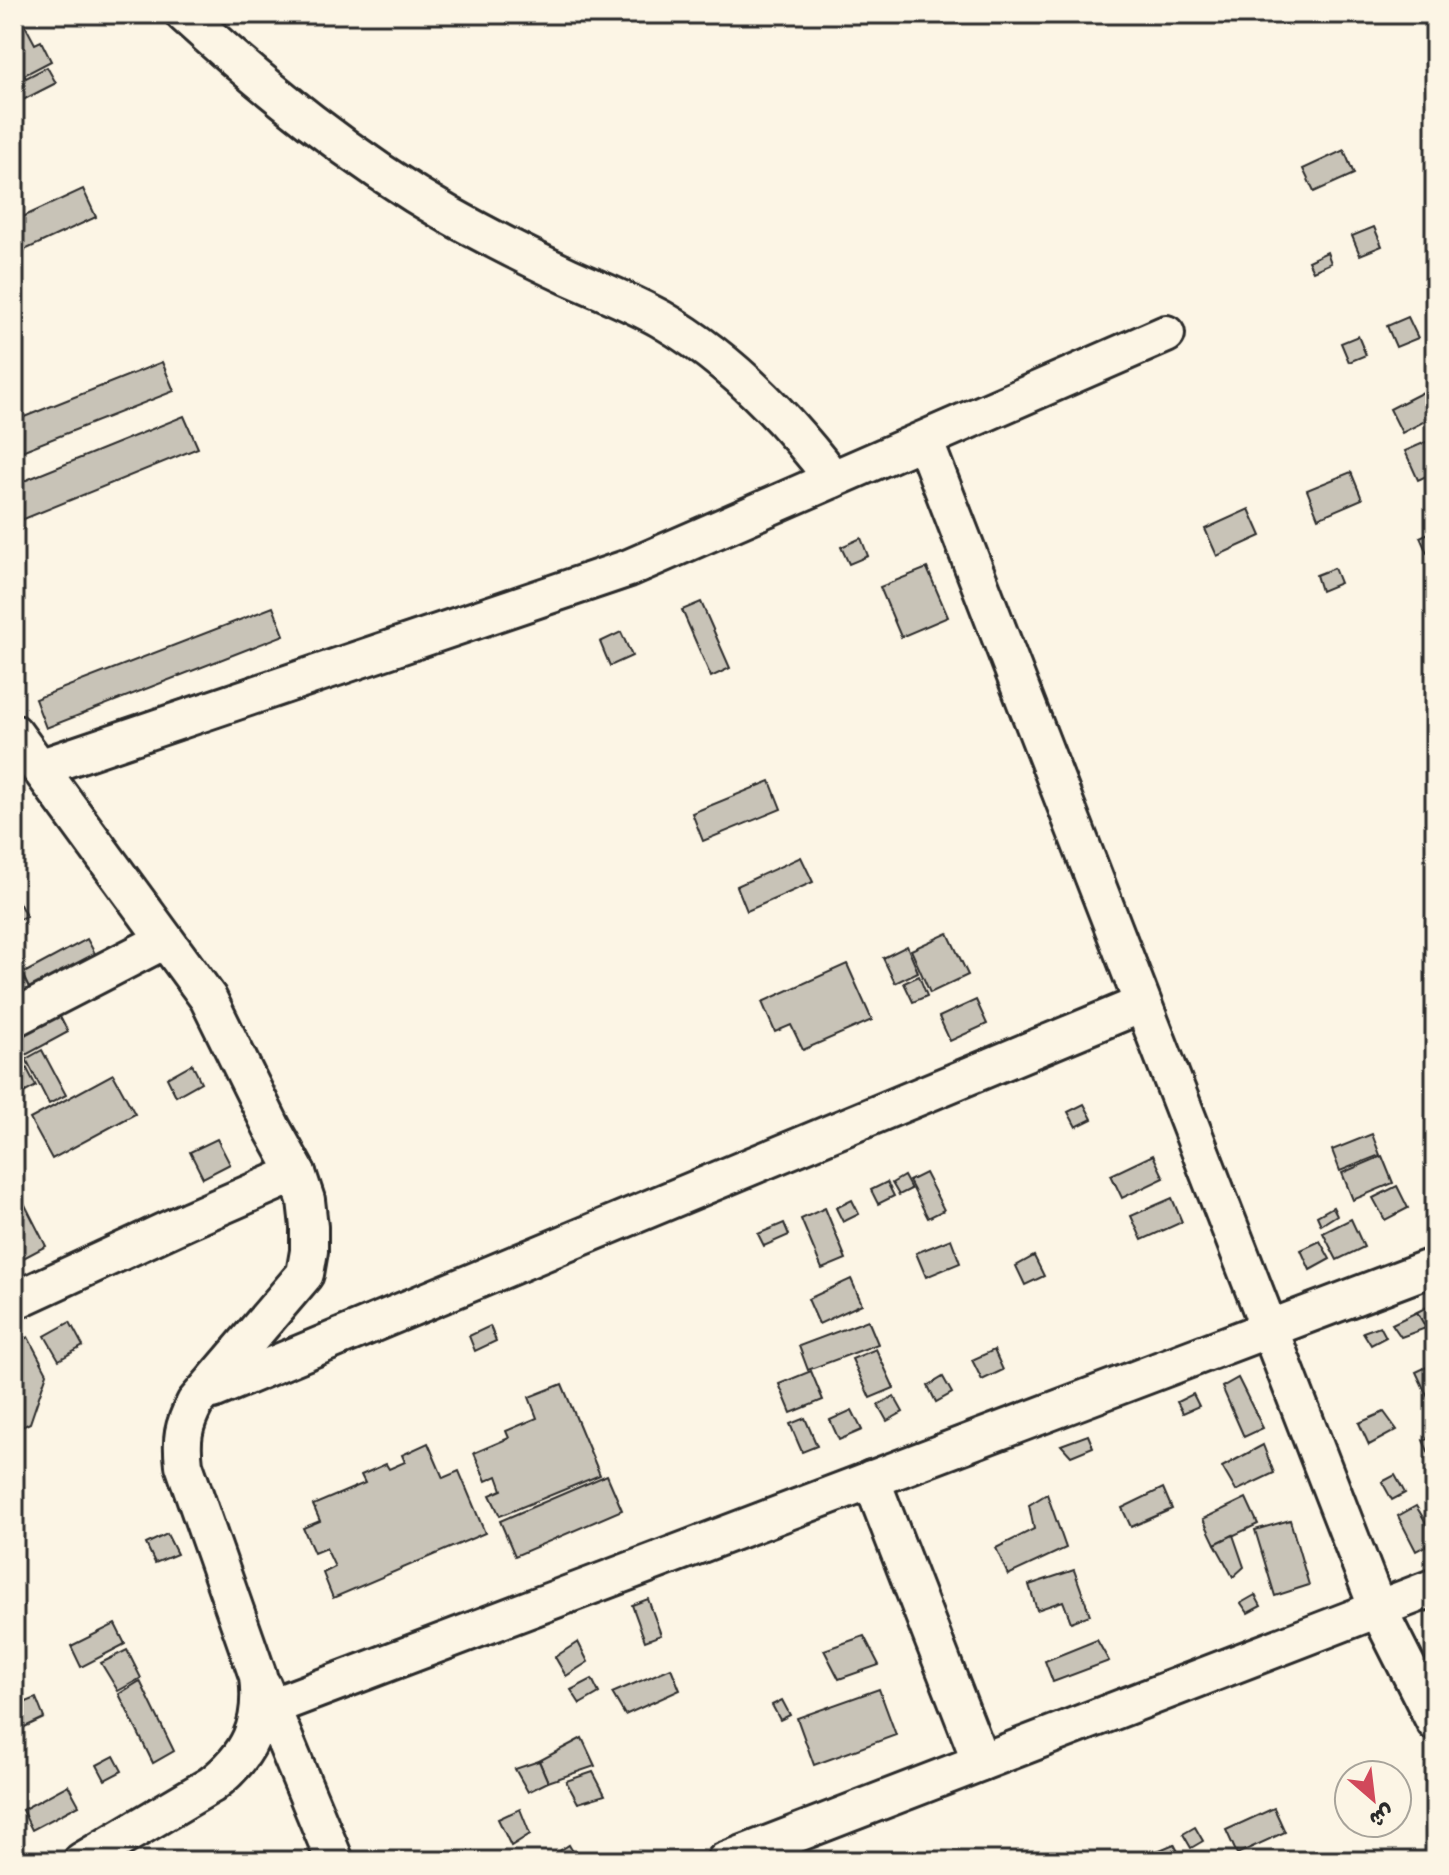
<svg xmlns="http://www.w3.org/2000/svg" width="1449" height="1875" font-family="'Patrick Hand','Playpen Sans Arabic',sans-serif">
<rect width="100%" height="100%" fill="#fcf5e5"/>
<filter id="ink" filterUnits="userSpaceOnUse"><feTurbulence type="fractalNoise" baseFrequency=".0125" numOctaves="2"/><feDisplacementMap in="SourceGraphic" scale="16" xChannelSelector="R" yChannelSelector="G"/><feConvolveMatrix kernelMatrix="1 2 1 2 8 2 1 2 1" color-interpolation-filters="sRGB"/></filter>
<g filter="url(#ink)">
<g fill="#c8c3b7" stroke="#2b2b2b" stroke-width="2">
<polygon points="14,14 19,14 35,44 41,41 51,61 24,75 26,78 47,67 56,83 15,104"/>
<polygon points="1344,150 1354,174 1314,192 1303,169"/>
<polygon points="83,189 96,217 14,255 14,221"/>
<polygon points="1374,227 1382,246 1360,255 1352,236"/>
<polygon points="1327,252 1331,263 1313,271 1308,261"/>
<polygon points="1408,317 1418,338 1396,347 1387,326"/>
<polygon points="1358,336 1366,355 1349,362 1341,343"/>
<polygon points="162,362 174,391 14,454 14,421"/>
<polygon points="1435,386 1435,416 1402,433 1390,409"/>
<polygon points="184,416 198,448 14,523 14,485"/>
<polygon points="1435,438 1435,472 1418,480 1405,451"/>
<polygon points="1351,472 1362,499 1318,518 1307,490"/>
<polygon points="1249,509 1261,536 1217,556 1205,529"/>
<polygon points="1435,530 1435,550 1427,553 1420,537"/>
<polygon points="861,538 868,556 849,564 841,547"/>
<polygon points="927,568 948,617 901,637 880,587"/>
<polygon points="1334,568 1340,583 1321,591 1316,575"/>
<polygon points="701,602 730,668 711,677 682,610"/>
<polygon points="273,607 284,635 46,728 35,699"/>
<polygon points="621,632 632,656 610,666 600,642"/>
<polygon points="770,781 781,809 703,841 692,813"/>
<polygon points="801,857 813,882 747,911 737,886"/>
<polygon points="14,893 26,916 14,922"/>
<polygon points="948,933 968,975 930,993 911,950"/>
<polygon points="87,939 98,959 32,994 22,974"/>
<polygon points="907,946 918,972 895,983 883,958"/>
<polygon points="847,964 872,1020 803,1050 791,1025 775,1032 762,1002"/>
<polygon points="919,976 927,996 913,1002 904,983"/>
<polygon points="976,1000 987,1024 950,1041 939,1017"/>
<polygon points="58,1013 68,1032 22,1057 14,1042 14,1036"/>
<polygon points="42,1050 66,1095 49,1104 26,1059"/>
<polygon points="22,1059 36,1086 18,1096 14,1088 14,1063"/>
<polygon points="192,1064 201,1082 176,1096 167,1078"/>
<polygon points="113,1074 135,1114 52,1159 30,1119"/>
<polygon points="1084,1104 1092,1119 1076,1127 1068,1112"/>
<polygon points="1372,1134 1380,1155 1340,1171 1332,1150"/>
<polygon points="217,1139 230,1164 203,1178 190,1152"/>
<polygon points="1153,1155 1164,1178 1122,1198 1111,1175"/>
<polygon points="1382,1156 1393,1183 1353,1200 1342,1173"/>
<polygon points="925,1173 944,1210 928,1218 909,1181"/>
<polygon points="904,1176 911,1189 899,1195 892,1183"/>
<polygon points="887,1182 894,1196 878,1204 871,1190"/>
<polygon points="1397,1186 1408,1208 1385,1220 1373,1198"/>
<polygon points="19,1193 46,1246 18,1261 14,1253 14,1196"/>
<polygon points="1172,1198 1182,1222 1142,1240 1131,1216"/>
<polygon points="852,1200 859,1214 843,1222 836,1208"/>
<polygon points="1333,1207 1337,1215 1321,1225 1317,1216"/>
<polygon points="825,1208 846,1259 822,1269 801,1219"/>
<polygon points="1351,1219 1364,1247 1337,1260 1323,1233"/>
<polygon points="784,1223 789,1235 764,1246 758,1234"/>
<polygon points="951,1239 960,1263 926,1277 916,1253"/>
<polygon points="1320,1241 1330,1259 1310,1270 1301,1250"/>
<polygon points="1034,1256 1044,1276 1025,1285 1016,1266"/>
<polygon points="851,1279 862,1304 819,1324 808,1299"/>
<polygon points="1435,1303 1435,1332 1429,1335 1417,1312"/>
<polygon points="1417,1312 1426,1328 1401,1337 1392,1324"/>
<polygon points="868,1320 878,1344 808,1370 799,1346"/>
<polygon points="70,1322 83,1346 59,1360 45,1336"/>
<polygon points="490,1326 496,1341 475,1351 469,1336"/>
<polygon points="1380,1326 1386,1337 1371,1345 1363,1332"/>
<polygon points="28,1337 47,1373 30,1423 14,1431 14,1344"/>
<polygon points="876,1349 894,1388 870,1398 852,1359"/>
<polygon points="994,1350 1003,1370 982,1380 972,1360"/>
<polygon points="1435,1363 1435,1412 1416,1372"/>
<polygon points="811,1371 823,1400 791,1413 779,1384"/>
<polygon points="943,1377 952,1393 936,1402 928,1386"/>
<polygon points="1238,1378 1263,1428 1244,1437 1222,1387"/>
<polygon points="562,1384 600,1475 500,1516 490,1495 502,1490 497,1476 486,1481 474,1453 509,1438 506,1431 537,1418 529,1397"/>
<polygon points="1193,1394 1199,1406 1183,1413 1177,1402"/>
<polygon points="894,1396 903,1412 887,1421 878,1405"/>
<polygon points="852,1410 862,1430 839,1440 830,1420"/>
<polygon points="1384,1412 1397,1430 1369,1445 1359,1423"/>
<polygon points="805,1418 817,1446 802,1452 790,1424"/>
<polygon points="1088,1435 1093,1447 1071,1456 1061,1445"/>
<polygon points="1435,1435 1435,1462 1433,1463 1423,1440"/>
<polygon points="428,1443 443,1478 459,1471 485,1533 333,1598 323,1573 335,1567 326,1548 314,1553 303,1528 320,1521 313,1505 365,1483 361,1475 386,1464 389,1469 405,1462 402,1455"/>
<polygon points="1263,1445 1274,1473 1236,1491 1222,1467"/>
<polygon points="607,1475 622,1510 515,1556 500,1521"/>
<polygon points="1395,1475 1405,1493 1392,1500 1382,1482"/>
<polygon points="1163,1488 1172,1509 1131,1527 1122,1508"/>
<polygon points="1047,1494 1066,1548 1008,1575 996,1548 1034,1529 1029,1505"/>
<polygon points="1246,1498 1258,1524 1215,1544 1203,1519"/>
<polygon points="1416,1506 1435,1537 1435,1541 1416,1551 1398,1516"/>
<polygon points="1290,1520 1309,1585 1275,1596 1255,1530"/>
<polygon points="167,1534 177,1554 155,1563 146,1544"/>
<polygon points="1233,1535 1244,1567 1233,1577 1215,1544"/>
<polygon points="1074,1570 1090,1615 1071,1622 1063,1601 1037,1610 1029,1585"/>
<polygon points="1255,1595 1261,1606 1248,1613 1241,1603"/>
<polygon points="648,1599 661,1635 645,1641 632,1605"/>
<polygon points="115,1624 125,1644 81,1667 71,1646"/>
<polygon points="864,1636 879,1665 839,1679 824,1650"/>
<polygon points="1097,1640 1109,1661 1053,1682 1045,1661"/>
<polygon points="578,1642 588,1662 566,1676 555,1657"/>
<polygon points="127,1650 141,1678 118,1691 101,1663"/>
<polygon points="671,1668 680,1690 625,1715 612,1693"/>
<polygon points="592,1679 599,1693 580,1704 571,1690"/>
<polygon points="140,1681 174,1751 153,1763 119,1694"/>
<polygon points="879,1689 896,1735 814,1765 797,1718"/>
<polygon points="36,1698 44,1718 14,1732 14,1707"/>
<polygon points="782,1700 790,1715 780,1720 772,1705"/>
<polygon points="582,1738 595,1766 548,1782 539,1761"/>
<polygon points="114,1756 122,1771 105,1780 97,1765"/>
<polygon points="539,1761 548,1782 528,1792 515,1769"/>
<polygon points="593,1772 605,1795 578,1803 566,1781"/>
<polygon points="68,1785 79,1805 32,1830 22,1810"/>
<polygon points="1274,1808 1285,1832 1237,1854 1226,1830"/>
<polygon points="520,1809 530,1834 511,1846 498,1819"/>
<polygon points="1195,1827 1203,1841 1191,1848 1183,1834"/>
<polygon points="1174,1844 1183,1861 1133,1861"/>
<polygon points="569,1845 576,1857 569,1861 556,1861 553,1855"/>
</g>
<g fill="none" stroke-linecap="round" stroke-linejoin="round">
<g stroke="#2b2b2b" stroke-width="42">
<g id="minor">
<path d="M184 14C266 89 352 159 449 215 488 237 528 257 568 276 599 290 631 302 661 319 730 359 785 416 833 479"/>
<polyline points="924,440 1378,1609 1435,1722"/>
<path d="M14 733 208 998 272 1128 297 1173 306 1200 309 1227V1251L305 1274 195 1403C183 1426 181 1439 184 1465L258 1676C264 1725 249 1756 211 1785L82 1861"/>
<polyline points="39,768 629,568 1166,334"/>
<polyline points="14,1018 165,940"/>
<polyline points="14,1301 189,1220 297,1173"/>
<polyline points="213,1390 1142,1004"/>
<polyline points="871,1479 981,1762"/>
<polyline points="262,1685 335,1861"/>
<polyline points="271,1707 1435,1266"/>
<polyline points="725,1861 1435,1587"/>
</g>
</g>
<use href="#minor" stroke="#fcf5e5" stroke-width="36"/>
</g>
</g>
<rect width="1449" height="1875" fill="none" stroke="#fcf5e5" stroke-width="48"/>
<rect x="24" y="24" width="1401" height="1827" fill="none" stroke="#2b2b2b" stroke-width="3" filter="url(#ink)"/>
<g transform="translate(1373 1799) rotate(152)"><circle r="38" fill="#fcf5e5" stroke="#a8a49b" stroke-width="2"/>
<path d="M0-6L14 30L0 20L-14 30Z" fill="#d1495b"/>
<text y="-12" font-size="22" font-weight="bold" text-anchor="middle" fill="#2b2b2b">ش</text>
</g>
</svg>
